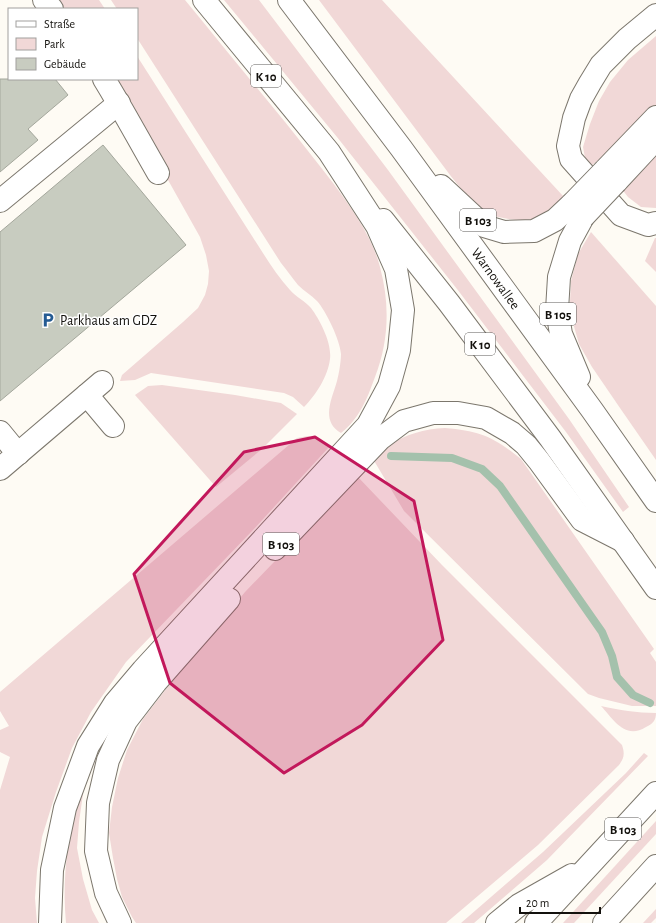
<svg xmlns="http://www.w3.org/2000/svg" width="656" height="923" font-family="'Alegreya Sans',sans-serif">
<rect width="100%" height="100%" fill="#fefbf4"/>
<g fill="#f1d8d7">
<polygon points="52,0 99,0 105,9 60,9"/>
<path d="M111 0H185C218 40 251 81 285 122 301 142 317 162 333 183 352 209 372 236 380 267 390 304 389 341 375 377 367 399 360 418 341 433 320 421 332 399 337 381 339 374 341 361 341 354 340 340 326 311 317 301 311 295 304 291 298 285 292 278 287 270 281 263L137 38V9H117Z"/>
<polygon points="224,0 259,0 388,170 569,419 629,507 623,512 566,432 457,289 337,137"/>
<path d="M319 0H382L564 197C558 204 550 213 541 217 528 222 508 220 495 216 490 214 484 210 479 207 468 198 459 186 450 175Z"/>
<polygon points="656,36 656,117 600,164 597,161 591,166 586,163 583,147 590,124 599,101 610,82 628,60"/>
<path d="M137 56 261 250C270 264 279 278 290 290 296 297 305 301 311 308 320 320 332 343 330 359 328 376 316 395 304 407L293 397 284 393 151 373 135 380 120 381 122 375 183 322 198 308 205 295 208 284 209 271 206 255 200 237 122 98 110 79H137Z"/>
<polygon points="656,139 656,208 641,207 628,197 621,188"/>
<polygon points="591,232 656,306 656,460 620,408 592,367 579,344 573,323 570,302 571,281 578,254"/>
<polygon points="655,238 656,238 656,272 645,261"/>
<polygon points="162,385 235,395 281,403 297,414 262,449 216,487 135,395 148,386"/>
<path d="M445 428C480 431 494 437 521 459L654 649 650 653 656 662V706H632L599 698 588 694 404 511 373 459C378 455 382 449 388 446 406 434 424 429 445 428Z"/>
<polygon points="308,436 321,440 330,446 253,530 126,662 91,712 72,748 56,792 42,837 37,871 35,898 37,923 0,923 0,790 10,757 0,752 0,730 9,726 0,711 0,692 290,444 297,438"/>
<path d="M357 476 442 565 622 745C625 754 624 758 619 765L538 845 446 923H136L132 917 122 897 117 879 113 858 109 833 112 807 118 778 127 750 143 719 176 676 245 592Z"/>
<path d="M601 706C619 710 637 713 656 713 656 720 653 724 646 727 625 740 614 720 601 706Z"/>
<polygon points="644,753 648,756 547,860 474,923 461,923 543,852 626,773"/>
<path d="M84 787 79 822 77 848 83 879 92 910 99 923H66C63 889 65 855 73 822 76 810 80 798 84 787Z"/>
<polygon points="656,821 656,834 574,923 563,923"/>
<polygon points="656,909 656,918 651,923 643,923"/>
</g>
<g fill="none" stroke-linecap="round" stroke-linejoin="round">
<polyline stroke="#a4c1ac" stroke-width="8" points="391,456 452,458 482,469 500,486 602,632 612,656 617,677 633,695 650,703"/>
</g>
<g fill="#c8ccc0" stroke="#a4a79c">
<polygon points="0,79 55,79 68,95 28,129 38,140 0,172"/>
<polygon points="103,145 186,245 0,401 0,232"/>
</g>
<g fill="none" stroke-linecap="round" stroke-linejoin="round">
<g stroke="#7c776d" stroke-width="24">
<g id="minor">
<polyline points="44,0 52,9"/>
<polyline points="656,15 627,39 601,65 590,83 581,99 574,118 568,146 571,159 621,215 648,225 656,223"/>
<path d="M104 79C123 110 140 142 158 173"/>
<polyline points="0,201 119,103"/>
<polyline points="87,395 113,426"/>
<polyline points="0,432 18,454"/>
<polyline points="0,469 102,382"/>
</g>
</g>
<g stroke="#7c776d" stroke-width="24">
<g id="highway">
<path id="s1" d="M289 0 401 148 592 410 656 501"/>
<polyline points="605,170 656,117"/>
<polyline points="616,182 656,139"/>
<polyline points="441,186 484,226 504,232 534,231 555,220 572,204"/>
<polyline points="383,220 449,303 550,438 656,588"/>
<polyline points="579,377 561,334 557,310 559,277 570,241 583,217"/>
<polyline points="275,549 380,439 404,421 433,413 458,413 486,418 512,433 526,445 539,461 582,520 623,541"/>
<polyline points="50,923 52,870 65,808 88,746 115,703 143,670 368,425 389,386 399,350 403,310 396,269 377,226 329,152 204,0"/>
<polyline points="120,923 106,893 96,851 98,803 108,760 126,721 156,682 229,599"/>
<polyline points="497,923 519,905 572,875"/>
<polyline points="536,923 656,793"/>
<polyline points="604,923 656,866"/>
</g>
</g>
<use href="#minor" stroke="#fff" stroke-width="22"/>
<use href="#highway" stroke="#fff" stroke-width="22"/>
<g stroke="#7c776d" stroke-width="24" stroke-linecap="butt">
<g id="highway-bridge">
<polyline points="572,204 605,170"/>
<polyline points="583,217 616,182"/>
</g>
</g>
<use href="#highway-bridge" stroke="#fff" stroke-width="22"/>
</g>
<path fill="#c2185b" fill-opacity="0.2" stroke="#c2185b" stroke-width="3" stroke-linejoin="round" d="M315 437 414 501 443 640 362 725 284 773 170 683 134 574 244 452Z"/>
<defs>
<g id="parking-bare" transform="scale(1.2)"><path d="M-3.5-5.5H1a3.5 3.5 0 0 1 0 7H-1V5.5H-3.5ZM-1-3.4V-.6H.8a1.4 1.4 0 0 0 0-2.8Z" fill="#255b93" stroke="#fff" stroke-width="2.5" paint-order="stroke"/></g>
</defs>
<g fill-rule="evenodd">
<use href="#parking-bare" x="48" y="320"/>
</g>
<g text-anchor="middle" stroke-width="3" stroke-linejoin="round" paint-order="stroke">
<g fill="#fff" stroke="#5a5856" stroke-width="1">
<rect x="251" y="65" width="30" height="22" rx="3"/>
<rect x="460" y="209" width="36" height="22" rx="3"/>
<rect x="540" y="303" width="36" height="22" rx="3"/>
<rect x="465" y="333" width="30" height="22" rx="3"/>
<rect x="263" y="533" width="36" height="22" rx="3"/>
<rect x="605" y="818" width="36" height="22" rx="3"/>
</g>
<g font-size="13" font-weight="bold" fill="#13110d">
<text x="266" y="81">K 10</text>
<text x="478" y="225">B 103</text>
<text x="558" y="319">B 105</text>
<text x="480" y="349">K 10</text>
<text x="281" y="549">B 103</text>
<text x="623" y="834">B 103</text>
</g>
<g font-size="14" fill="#13110d" stroke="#fff">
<text dy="5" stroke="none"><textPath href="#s1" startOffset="347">Warnowallee</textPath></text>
</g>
<g font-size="14" fill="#13110d" stroke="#fff" text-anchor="start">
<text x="60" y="325">Parkhaus am GDZ</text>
</g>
</g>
<rect x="8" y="8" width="130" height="72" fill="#ffffff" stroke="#a1a09e"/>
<rect x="16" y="21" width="20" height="6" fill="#ffffff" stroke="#a1a09e"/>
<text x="44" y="28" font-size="12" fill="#13110d">Straße</text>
<rect x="16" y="38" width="20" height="12" fill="#f1d8d7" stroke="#a1a09e"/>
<text x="44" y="48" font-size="12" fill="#13110d">Park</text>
<rect x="16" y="58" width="20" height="12" fill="#c8ccc0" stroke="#a1a09e"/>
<text x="44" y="68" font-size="12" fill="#13110d">Gebäude</text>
<path d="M520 907v6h80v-6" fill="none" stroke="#13110d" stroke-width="2"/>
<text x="526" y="907" font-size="12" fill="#13110d" stroke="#ffffff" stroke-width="3" paint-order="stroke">20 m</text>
</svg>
